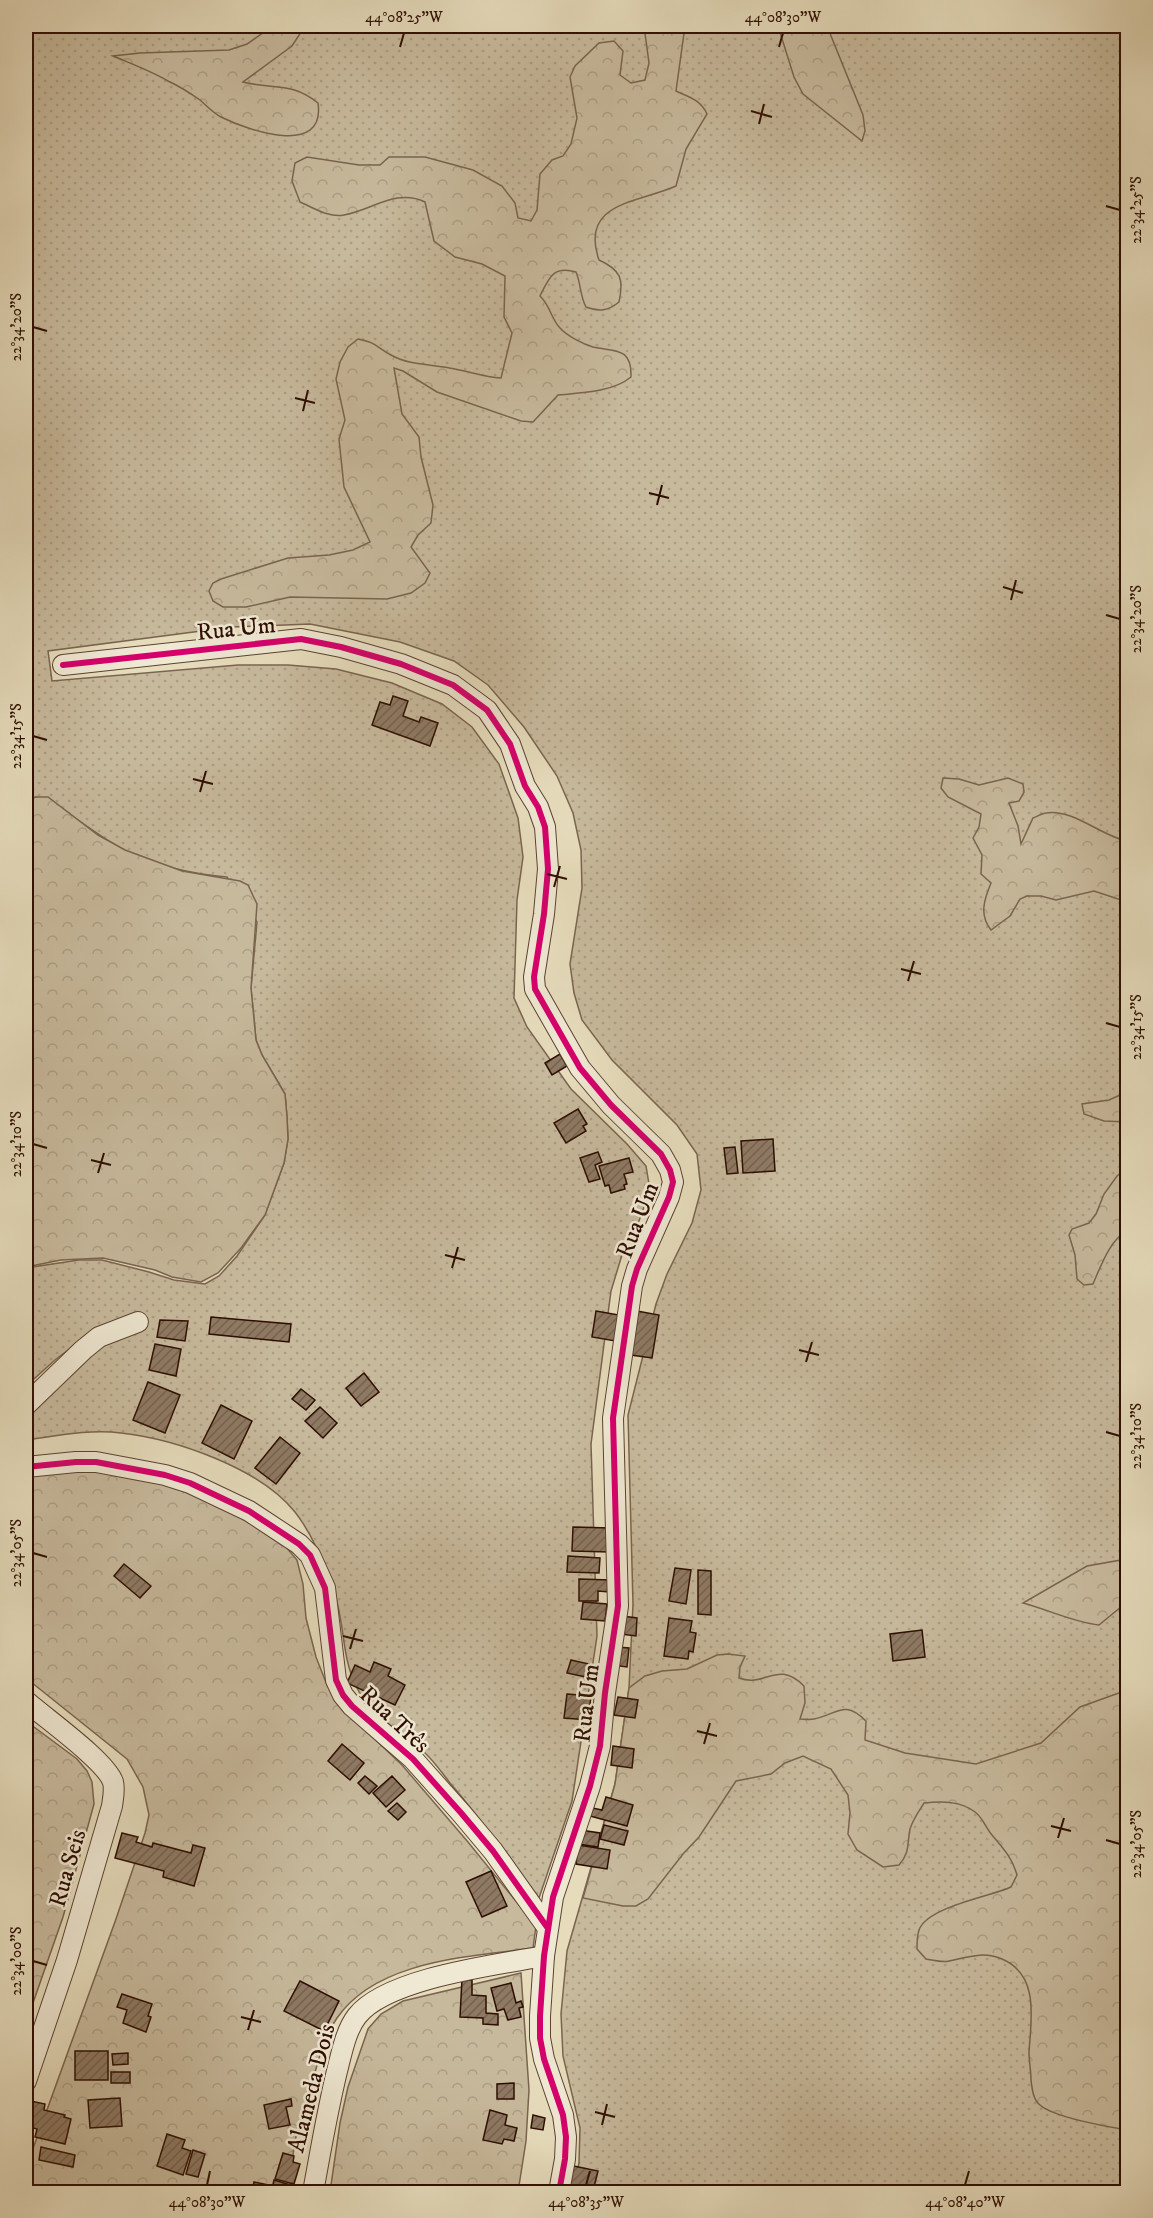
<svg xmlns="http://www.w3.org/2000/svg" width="1153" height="2218" font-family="'IM FELL DW Pica',serif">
<defs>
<pattern id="grass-dots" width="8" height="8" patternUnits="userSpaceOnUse" patternTransform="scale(1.5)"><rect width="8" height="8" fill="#c7b99c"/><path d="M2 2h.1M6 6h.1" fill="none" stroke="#ab9e85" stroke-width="1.8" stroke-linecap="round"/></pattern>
<pattern id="forest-crowns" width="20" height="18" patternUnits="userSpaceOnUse" patternTransform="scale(1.5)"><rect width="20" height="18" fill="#c7b99c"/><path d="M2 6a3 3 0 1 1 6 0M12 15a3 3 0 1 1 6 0" fill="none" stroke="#ab9e85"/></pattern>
<pattern id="building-hatch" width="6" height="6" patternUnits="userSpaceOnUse" patternTransform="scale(1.5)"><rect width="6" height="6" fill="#8e7963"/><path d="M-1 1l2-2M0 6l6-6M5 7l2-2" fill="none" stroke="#74624f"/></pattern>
</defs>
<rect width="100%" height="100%" fill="#e6dcbc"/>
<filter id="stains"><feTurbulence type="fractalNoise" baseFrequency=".00333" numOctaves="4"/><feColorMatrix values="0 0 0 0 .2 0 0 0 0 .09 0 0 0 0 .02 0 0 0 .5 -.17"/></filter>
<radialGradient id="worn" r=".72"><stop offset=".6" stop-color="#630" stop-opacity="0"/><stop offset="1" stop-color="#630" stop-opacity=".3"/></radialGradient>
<path fill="url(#grass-dots)" stroke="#7a644f" stroke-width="1.5" d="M26 26H1127V2192H572L579 2163 580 2128 563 2056 561 2014 567 1951 615 1784 629 1688 633 1604 628 1415 656 1304 667 1274 692 1223 701 1190 697 1154 677 1125 612 1060 582 1020 574 993 570 964 582 888 581 850 573 813 557 776 524 727 488 685 454 661 400 642 310 624 232 627 48 651 52 681 238 665H288L336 669 392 683 442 704 472 727 499 764 518 818 523 857 517 900 514 998 527 1027 571 1089 627 1144 646 1166 650 1190 639 1221 625 1245 611 1291 591 1444 597 1636 572 1801 539 1898C510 1859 482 1820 450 1783 442 1773 434 1761 424 1752 401 1731 370 1716 356 1686 341 1656 345 1620 333 1589 323 1562 313 1535 295 1512 260 1468 175 1439 121 1433 89 1429 56 1436 26 1440V1416L82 1358 88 1335 55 1360 26 1386V1268L79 1260H102L149 1272 174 1280 205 1284 219 1276 237 1256 265 1215 284 1163 288 1139 287 1117 285 1094 262 1055 256 1040 251 988 257 922 227 877C191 874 156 866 124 850 105 840 90 828 73 817 62 809 48 803 36 797L26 800Z"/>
<g fill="url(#forest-crowns)" stroke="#7a644f" stroke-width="1.5">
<path d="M273 26H305L292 46 243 82C273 90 291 81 318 103 326 158 247 130 221 117 213 113 207 106 200 100 190 93 179 86 168 81 151 71 132 64 113 56L140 53 229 50 247 44Z"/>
<path d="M644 26H685L676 91C689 97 701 100 707 114L686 149 676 186C638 203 579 202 599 260 621 270 624 279 619 302 608 311 599 312 586 307 580 296 581 284 576 272 553 265 549 278 540 296 550 305 551 319 560 328 567 336 583 344 593 347 614 352 632 346 631 377 613 392 581 393 558 395L533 422 521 421 437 392 403 371 394 368 402 414 419 437 421 457 433 505 431 523 418 535 411 547 430 573 425 583 411 593 387 599 290 597 246 607H223L213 601 209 591 213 583 221 579 288 558 329 555 353 550 370 542 344 487 339 439 345 420 336 379 340 362 348 347 358 339C378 343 376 347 391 355 410 366 434 364 455 369 471 372 485 377 501 378L512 333 504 317 505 276 482 264 455 257 434 241 425 202C397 188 372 210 344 215 329 218 314 208 300 202L292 181 295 163 307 157 359 165H380L389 157H425L473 170 502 186 515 203 518 218 531 221 537 210 540 174 552 160 563 156 571 144 577 118 570 77 575 66 599 43 614 41 623 51 620 75 631 83 645 80 649 63Z"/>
<polygon points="778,26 827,26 863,115 865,131 862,141 803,94 794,77"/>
<path d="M943 778 959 779 979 785 1008 778 1023 784 1024 792 1019 801 1009 803 1018 826 1021 844 1033 818C1037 817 1042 813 1046 813 1072 808 1103 837 1127 841V902L1094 891 1056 900 1041 896H1027L1020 899 1010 916 991 930C979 915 984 900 991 883L981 874 982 855 973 838 979 827 981 814 948 797 941 788Z"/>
<polygon points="36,797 48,797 98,835 125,850 182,871 240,881 248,885 257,904 251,988 256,1040 262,1055 285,1094 287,1117 288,1139 284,1163 265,1215 241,1248 218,1273 201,1282 172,1277 155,1270 103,1258 61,1260 26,1267 26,800"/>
<polygon points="1127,1092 1127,1122 1104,1121 1084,1114 1082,1104 1109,1100"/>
<path d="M1127 1168V1232C1111 1237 1100 1268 1093 1284L1084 1285 1077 1279 1075 1255 1069 1235 1072 1229 1089 1223 1096 1214 1104 1194 1117 1176Z"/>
<path d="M78 1467 174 1486 262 1526 281 1541 297 1560 303 1584 306 1618 316 1657 327 1685 345 1711 402 1765 468 1842 536 1926 533 1948C469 1957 377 1960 337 2018 323 2038 318 2063 311 2086 305 2106 297 2127 294 2147 292 2162 291 2177 289 2192H26V2168L116 1919 145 1833 149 1815 143 1787 127 1759 26 1678V1473Z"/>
<path d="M1127 1559V1602L1099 1625C1073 1622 1049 1610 1023 1603L1087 1566Z"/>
<path d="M728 1654 745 1656 740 1667 739 1678C766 1688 777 1659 804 1686L805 1703 800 1719C804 1719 809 1720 814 1719 838 1714 844 1699 866 1721L865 1740 905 1753 976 1764 1041 1743 1080 1707 1127 1690V2130C1108 2127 1053 2117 1040 2105 1033 2100 1032 2088 1031 2080 1031 2071 1029 2061 1029 2052 1031 2020 1040 1975 1002 1959 983 1951 968 1957 949 1961 942 1963 933 1960 926 1959L917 1949C917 1943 917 1936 919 1930 927 1907 989 1897 1011 1887L1017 1875C1012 1858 1004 1849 992 1835 986 1828 983 1818 975 1812 961 1801 942 1801 924 1803 919 1811 913 1819 910 1829 907 1844 910 1853 899 1865L883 1867 857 1850 848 1834 850 1813 848 1795 831 1769 803 1756 785 1763 771 1774 736 1781 699 1837 683 1854 648 1899 636 1906H623L583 1898 615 1784 629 1688 645 1676 662 1671 687 1669 717 1655Z"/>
<polygon points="26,1721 77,1759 87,1771 92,1782 94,1804 63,1917 26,2023"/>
<polygon points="521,1973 529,2090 526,2141 518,2192 330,2192 340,2123 348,2087 368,2029 381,2014 403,2001"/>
</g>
<g fill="url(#building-hatch)" stroke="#2e0e02" stroke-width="1.5">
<polygon points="393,696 408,701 403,716 419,722 421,717 438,723 430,746 372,725 380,702 390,705"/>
<polygon points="560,1054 567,1066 552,1075 545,1063"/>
<polygon points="578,1109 587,1124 583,1126 586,1131 566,1143 554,1123"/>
<polygon points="773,1139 775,1171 743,1173 741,1141"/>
<polygon points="735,1147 738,1173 727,1174 724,1148"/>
<polygon points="598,1152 602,1162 595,1165 600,1179 589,1182 580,1158"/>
<polygon points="629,1158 633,1172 624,1174 627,1184 624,1185 625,1189 611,1193 609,1185 605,1186 599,1166"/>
<polygon points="596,1311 619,1315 615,1341 592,1337"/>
<polygon points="637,1311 659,1315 652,1358 631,1355"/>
<polygon points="211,1317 291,1324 289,1342 209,1334"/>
<polygon points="160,1320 188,1321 185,1341 157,1337"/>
<polygon points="155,1344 181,1349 176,1376 149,1370"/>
<polygon points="364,1373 379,1392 361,1406 346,1388"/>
<polygon points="148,1382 180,1395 165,1433 133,1420"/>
<polygon points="301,1389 315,1400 306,1410 292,1399"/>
<polygon points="221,1405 252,1421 234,1459 202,1443"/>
<polygon points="320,1407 337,1423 323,1438 305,1421"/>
<polygon points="280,1437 300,1453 276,1484 255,1468"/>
<polygon points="573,1527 610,1528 609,1552 572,1551"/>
<polygon points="568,1556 600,1558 599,1573 567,1572"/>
<polygon points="124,1564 151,1586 140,1598 114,1576"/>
<polygon points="675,1568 691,1570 686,1604 669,1601"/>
<polygon points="698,1570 711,1571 711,1615 698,1614"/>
<polygon points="579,1579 610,1580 609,1592 598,1591 598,1601 579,1601"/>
<polygon points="583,1602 607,1604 605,1621 581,1619"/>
<polygon points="26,1610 32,1614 26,1624"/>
<polygon points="622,1616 637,1618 636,1636 621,1634"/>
<polygon points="669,1618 692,1621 690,1632 696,1633 693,1652 689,1651 688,1659 664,1656"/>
<polygon points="922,1630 925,1657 893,1661 890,1634"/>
<polygon points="616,1647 629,1648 627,1667 613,1665"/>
<polygon points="571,1660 589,1664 586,1677 567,1673"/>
<polygon points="374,1662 391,1669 388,1676 405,1685 395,1705 347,1683 355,1665 370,1672"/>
<polygon points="567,1694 591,1696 588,1720 564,1718"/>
<polygon points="618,1697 638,1700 635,1718 614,1715"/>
<polygon points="342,1744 364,1763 350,1780 328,1761"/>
<polygon points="613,1746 634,1749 632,1768 611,1765"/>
<polygon points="365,1776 377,1786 369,1794 358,1783"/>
<polygon points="392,1776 405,1790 386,1807 373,1793"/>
<polygon points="606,1797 633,1805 627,1826 590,1816 593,1808 602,1810"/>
<polygon points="397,1803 406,1812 398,1820 388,1811"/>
<polygon points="604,1825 628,1831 624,1845 600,1839"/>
<polygon points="580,1830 600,1833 598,1847 578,1844"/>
<polygon points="122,1833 138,1837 136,1842 152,1847 153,1843 191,1853 193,1845 205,1848 194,1886 163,1877 164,1871 115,1858"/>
<polygon points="578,1845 610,1850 607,1869 576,1864"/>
<polygon points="491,1871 507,1906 482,1917 466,1882"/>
<polygon points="462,1979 472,1980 472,1995 486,1996 486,2013 498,2014 498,2025 483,2024 483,2018 460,2017"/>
<polygon points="300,1981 339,2001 324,2031 284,2011"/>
<polygon points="511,1983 516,2003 521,2001 523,2007 519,2008 521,2017 508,2020 504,2009 497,2011 491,1988"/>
<polygon points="122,1994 152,2004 148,2016 151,2017 146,2032 123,2023 127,2010 117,2007"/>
<rect x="75" y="2051" width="33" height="29"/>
<polygon points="128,2053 128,2064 113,2065 112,2054"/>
<rect x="111" y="2072" width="19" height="11"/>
<polygon points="514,2083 514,2099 497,2099 497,2084"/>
<polygon points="120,2098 122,2126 90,2128 88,2100"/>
<polygon points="291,2099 292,2106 286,2107 290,2125 269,2129 264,2105"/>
<polygon points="26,2100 45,2104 44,2110 65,2115 64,2117 71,2119 65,2144 35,2137 37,2129 26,2126"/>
<polygon points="490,2110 507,2115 505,2125 517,2128 514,2141 504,2139 502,2144 483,2140"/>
<polygon points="533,2115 545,2118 543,2130 531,2128"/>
<polygon points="167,2134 185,2140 182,2148 191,2151 183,2175 157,2166"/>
<polygon points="41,2147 75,2155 73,2167 39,2160"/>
<polygon points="193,2150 205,2154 198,2177 186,2174"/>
<polygon points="283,2153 294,2156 293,2162 300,2164 294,2184 275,2179"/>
<polygon points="569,2165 598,2171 593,2191 565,2184"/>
<polygon points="274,2180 294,2186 292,2192 272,2189"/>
<polygon points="254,2182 269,2185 267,2192 252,2192"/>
<polygon points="31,2186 43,2192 27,2192"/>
</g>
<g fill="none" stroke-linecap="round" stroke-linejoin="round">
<g stroke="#5c4230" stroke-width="22">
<g id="minor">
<polyline points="63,665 301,639 341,647 401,664 453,685 487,710 510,744 525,786 538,807 545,827 548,869 544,914 534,977 535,989 580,1068 611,1105 661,1154 670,1170 673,1182 669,1197 637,1269 632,1286 613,1418 618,1606 605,1693 600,1746 590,1786 553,1897 544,1956 540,2016 540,2038 544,2059 563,2115 566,2137 565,2159 559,2192"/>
<polyline points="26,1405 83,1350 99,1337 138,1322"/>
<polyline points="26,1467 76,1462 96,1462 165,1475 190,1483 249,1511 299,1544 310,1555 325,1588 336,1680 343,1695 352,1706 413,1759 462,1814 493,1851 547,1927"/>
<path d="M26 1701C45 1718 106 1761 113 1782 115 1790 113 1799 112 1806L67 1960 26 2081"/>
<path d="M313 2192C321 2149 328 2106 339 2063 343 2047 347 2029 357 2016 387 1978 496 1965 544 1956"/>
</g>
</g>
<use href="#minor" stroke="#efe8d3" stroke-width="20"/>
<g stroke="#efe8d3" stroke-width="10">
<g id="cycleway">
<polyline points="63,665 301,639 341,647 401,664 453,685 487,710 510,744 525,786 538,807 545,827 548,869 544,914 534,977 535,989 580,1068 611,1105 661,1154 670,1170 673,1182 669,1197 637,1269 632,1286 613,1418 618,1606 605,1693 600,1746 590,1786 553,1897 544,1956 540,2016 540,2038 544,2059 563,2115 566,2137 565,2159 559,2192"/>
<polyline points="26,1467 76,1462 96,1462 165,1475 190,1483 249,1511 299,1544 310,1555 325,1588 336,1680 343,1695 352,1706 413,1759 462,1814 493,1851 547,1927"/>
</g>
</g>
<use href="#cycleway" stroke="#d6006c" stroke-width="6"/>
</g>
<path fill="none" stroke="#2e0e02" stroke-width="2" d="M400 47 404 33M779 47 783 33M751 111 772 117M759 124 764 104M1106 206 1120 210M33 327 47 331M295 398 315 403M303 411 308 390M649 493 669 498M657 505 662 485M1003 587 1023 593M1011 600 1016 580M1106 615 1120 619M33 736 47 740M193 779 213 784M200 792 206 771M547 874 567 879M554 887 560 866M901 969 921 974M908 981 914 961M1106 1023 1120 1027M33 1144 47 1148M91 1160 111 1165M98 1173 104 1153M445 1255 465 1260M452 1268 458 1247M799 1350 819 1355M806 1362 812 1342M1106 1432 1120 1436M33 1553 47 1557M343 1636 363 1641M350 1649 356 1629M697 1731 717 1736M704 1744 710 1723M1051 1826 1071 1831M1058 1838 1064 1818M1106 1840 1120 1844M33 1961 47 1965M241 2017 261 2022M248 2030 254 2010M595 2112 615 2117M602 2125 607 2104M207 2185 210 2171M586 2185 590 2171M965 2185 969 2171"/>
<g text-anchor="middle" stroke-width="5" stroke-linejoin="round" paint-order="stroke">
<g font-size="24" fill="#2e0e02" stroke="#efe8d3">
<text transform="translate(236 628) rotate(-6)" y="8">Rua Um</text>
<text transform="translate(637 1220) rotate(-69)" y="8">Rua Um</text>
<text transform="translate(586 1703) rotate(-83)" y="8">Rua Um</text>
<text transform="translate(395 1719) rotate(43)" y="8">Rua Três</text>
<text transform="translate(67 1868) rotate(-74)" y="8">Rua Seis</text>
<text transform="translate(311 2088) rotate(-76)" y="8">Alameda Dois</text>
</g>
</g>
<rect width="1153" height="2218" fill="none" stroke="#e6dcbc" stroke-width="66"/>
<rect x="33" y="33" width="1087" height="2152" fill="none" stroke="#2e0e02" stroke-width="2"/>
<g font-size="15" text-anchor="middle" fill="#2e0e02">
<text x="404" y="22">44°08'25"W</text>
<text x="783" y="22">44°08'30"W</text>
<text transform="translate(1136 210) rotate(-90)" y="5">22°34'25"S</text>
<text transform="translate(16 327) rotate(-90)" y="5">22°34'20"S</text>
<text transform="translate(1136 619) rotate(-90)" y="5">22°34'20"S</text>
<text transform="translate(16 736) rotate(-90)" y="5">22°34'15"S</text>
<text transform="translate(1136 1027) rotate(-90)" y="5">22°34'15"S</text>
<text transform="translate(16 1144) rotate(-90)" y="5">22°34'10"S</text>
<text transform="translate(1136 1436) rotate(-90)" y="5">22°34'10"S</text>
<text transform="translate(16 1553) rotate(-90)" y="5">22°34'05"S</text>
<text transform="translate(1136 1844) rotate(-90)" y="5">22°34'05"S</text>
<text transform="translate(16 1961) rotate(-90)" y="5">22°34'00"S</text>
<text x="207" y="2207">44°08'30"W</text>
<text x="586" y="2207">44°08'35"W</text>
<text x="965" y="2207">44°08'40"W</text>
</g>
<rect width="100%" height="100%" filter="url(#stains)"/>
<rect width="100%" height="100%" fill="url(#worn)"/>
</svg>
